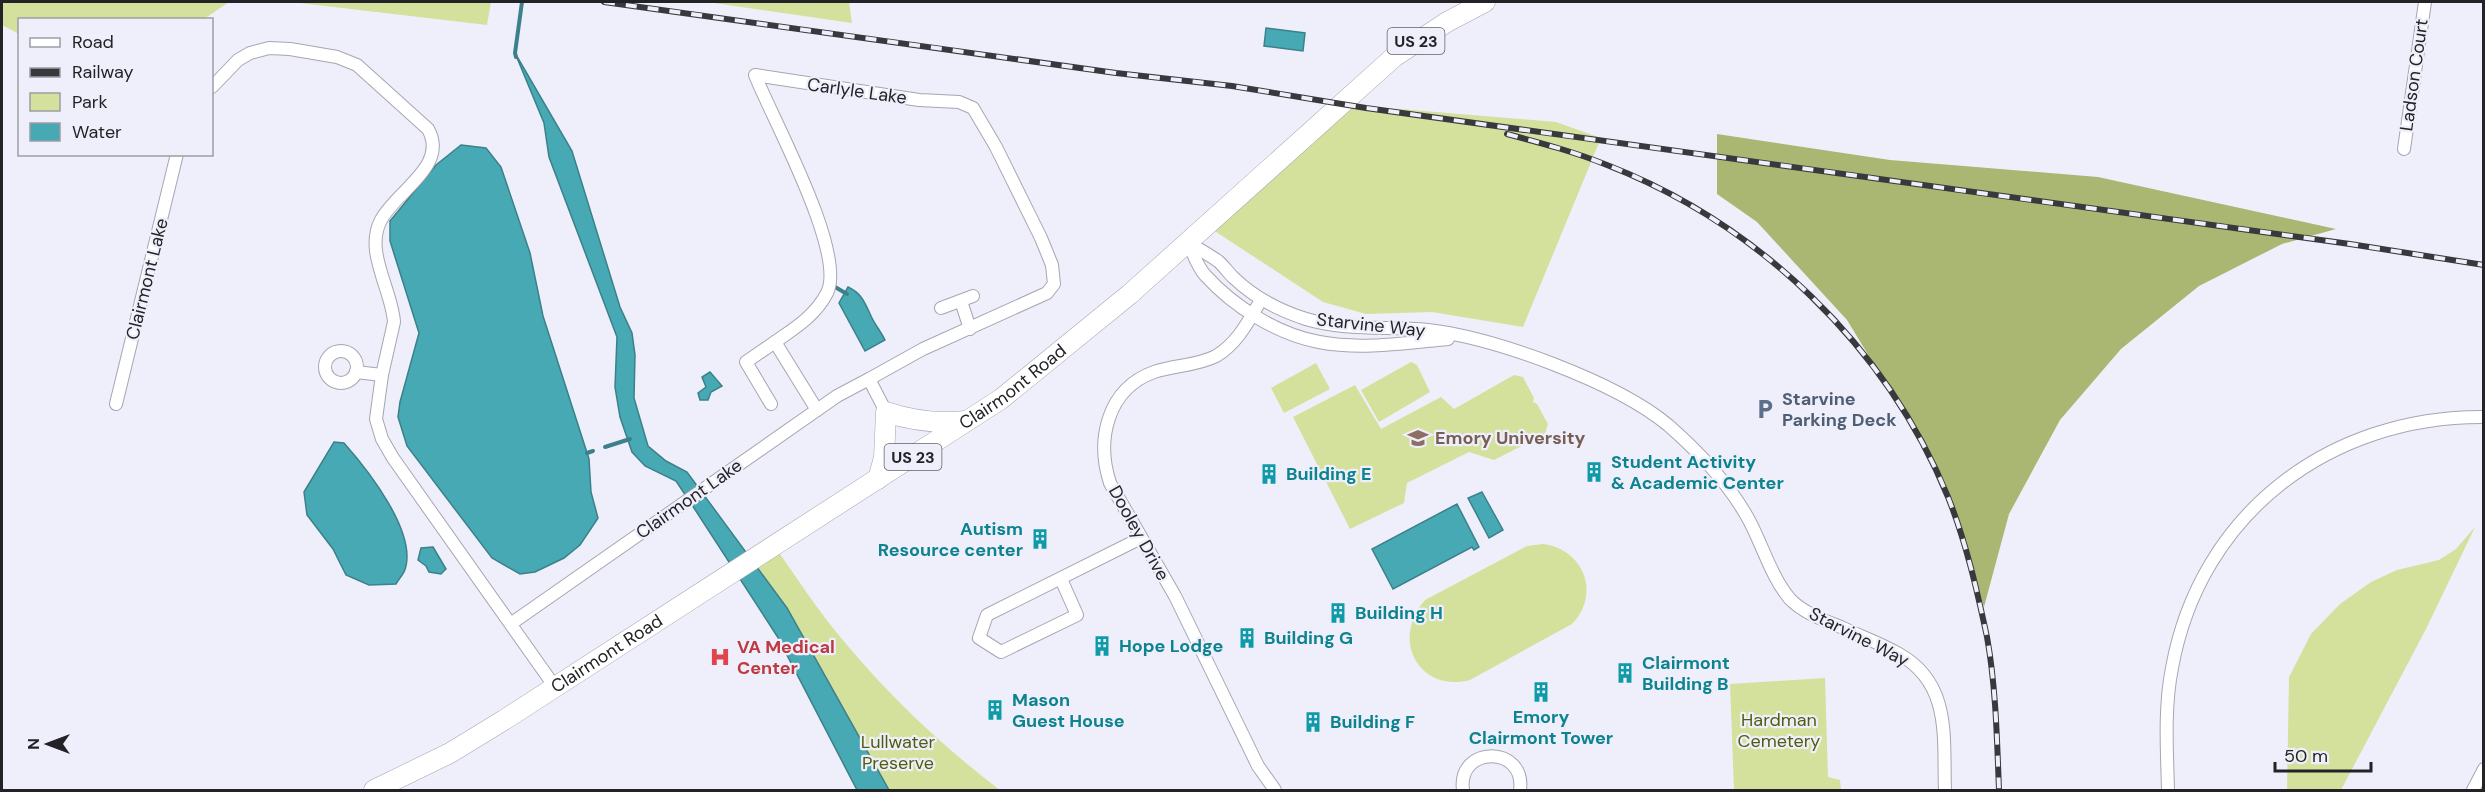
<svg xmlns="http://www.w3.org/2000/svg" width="2485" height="792" font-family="'DM Sans',sans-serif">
<rect width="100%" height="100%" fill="#efeffb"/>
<g fill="#d3e19d">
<polygon points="2,2 229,2 204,19 20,20 19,34 2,25"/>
<polygon points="291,2 491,2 487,25"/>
<polygon points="707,2 849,2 852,23"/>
<polygon points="1340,104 1556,122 1601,138 1523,327 1432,312 1366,314 1323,302 1207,226"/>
<polygon points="1411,362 1417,365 1430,392 1379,422 1361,390"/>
<polygon points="1316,363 1330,389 1284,413 1271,388"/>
<polygon points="1514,375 1523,377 1534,398 1533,402 1537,404 1548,424 1545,434 1494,460 1469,452 1407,483 1404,503 1350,529 1293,417 1355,385 1381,429 1441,397 1454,409"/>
<polygon points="2475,527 2426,629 2341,790 2287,790 2289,677 2311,634 2340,604 2371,582 2397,570 2439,560 2456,549"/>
<path d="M1543 544C1584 549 1601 594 1572 624L1470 680C1419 693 1390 640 1425 600L1527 546Z"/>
<path d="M774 546C794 573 812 602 833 628 881 688 939 744 1000 790H876L742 568Z"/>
<polygon points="1825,678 1828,777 1840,780 1841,790 1734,790 1730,684"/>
</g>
<polygon fill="#a9b773" points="1717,134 1890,160 2098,177 2336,229 2282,244 2199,286 2121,349 2060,420 2009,514 1984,607 1952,499 1912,427 1847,320 1757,222 1717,194"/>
<g fill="#46a9b4" stroke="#3c818a" stroke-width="1.5">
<polygon points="1266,28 1305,33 1303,51 1264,46"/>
<polygon points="515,53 572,151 620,307 632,333 635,355 634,398 648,446 666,461 687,472 787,608 889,790 857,790 777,636 694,508 676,481 645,466 632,452 620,417 615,387 617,337 549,157 544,123"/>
<polygon points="461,145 486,148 501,167 530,253 543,316 589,459 591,492 598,518 580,545 564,558 535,572 520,574 492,558 407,446 398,417 400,402 419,333 390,241 390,221 436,165"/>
<path d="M848 287C863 294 865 304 872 318 876 326 881 332 885 340L865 351 839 303Z"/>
<polygon points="710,372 722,386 711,392 708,400 700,400 698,393 706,387 702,377"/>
<path d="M334 442 344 443C367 469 420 535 404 572 402 576 398 580 396 584L369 585 346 575 333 549 307 515 304 492Z"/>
<polygon points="1482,492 1503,530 1489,538 1468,498"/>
<polygon points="1457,504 1479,547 1474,550 1472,547 1393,589 1372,549"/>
<polygon points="433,547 446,569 441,574 429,572 426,566 418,560 421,548"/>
</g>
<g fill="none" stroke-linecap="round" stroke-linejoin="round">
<g stroke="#3c818a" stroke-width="4">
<polyline points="516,57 515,53 522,2"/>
<polyline points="830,284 847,294"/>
<polyline points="605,447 630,439"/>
<polyline points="587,453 593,451"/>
</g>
<g stroke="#a5a6b0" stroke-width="14">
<g id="street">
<path d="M212 87 238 60 250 53 269 48 290 49 337 57 357 65 428 129C449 166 396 191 381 220 364 251 392 290 394 322L382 375 376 419 382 439 393 458 555 687"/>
<polyline points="2404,149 2425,2"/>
<path d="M1187 242C1197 248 1208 254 1218 261 1224 266 1229 274 1235 279 1255 298 1281 311 1306 319 1346 331 1387 326 1428 330 1496 338 1616 382 1668 425 1700 453 1730 484 1750 522 1763 547 1772 578 1790 599 1803 613 1826 621 1843 628 1862 637 1882 644 1899 654 1952 684 1943 738 1945 790"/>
<path d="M1188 242C1193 253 1197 266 1205 275 1234 307 1277 334 1319 342 1361 350 1405 343 1448 339"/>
<path d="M1261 300C1249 320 1238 343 1216 356 1197 366 1174 365 1154 372 1107 389 1096 440 1110 483L1175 596 1258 766 1275 790"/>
<polyline points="961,301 970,329"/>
<polyline points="941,308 973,296"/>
<circle cx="341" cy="367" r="16"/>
<polyline points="356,372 382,375"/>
<polyline points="116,404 177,154"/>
<polyline points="771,404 746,362 775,342"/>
<path d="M817 410 775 342C795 328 815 316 827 293 847 253 772 118 755 75L919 100 959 102 973 108 996 147 1041 238 1052 265 1054 284 1047 293 923 349 869 379 886 412"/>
<polyline points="1061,579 1077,615 1001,652 979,638 987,615 1141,538"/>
<polyline points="512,623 837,396 869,379"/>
<path d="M1463 790C1457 745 1526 745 1520 790"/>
<path d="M2168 790C2167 750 2164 708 2172 668 2200 513 2330 416 2484 417"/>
<polyline points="2473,790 2484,769"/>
</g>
</g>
<g stroke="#a5a6b0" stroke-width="21">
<g id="primary">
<path d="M878 479 884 458 886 412C913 421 937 424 966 421"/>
<path id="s1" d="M374 790 450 753 504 720 1001 399 1130 294 1394 57 1447 22 1485 2"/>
</g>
</g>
<use href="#street" stroke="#fff" stroke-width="12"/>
<use href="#primary" stroke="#fff" stroke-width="20"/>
<g stroke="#38383d" stroke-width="6">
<g id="rail">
<polyline points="604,2 1116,73 1232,86 1366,108 2350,244 2484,265"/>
<path d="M1507 134C1541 143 1575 152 1607 165 1759 224 1886 346 1948 497 1966 542 1977 590 1987 637 1996 687 1997 740 1999 790"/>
</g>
</g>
<use href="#rail" stroke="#efeffb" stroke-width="4" stroke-dasharray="11" stroke-linecap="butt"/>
</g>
<defs>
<g id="parking-bare" transform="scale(1.62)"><path d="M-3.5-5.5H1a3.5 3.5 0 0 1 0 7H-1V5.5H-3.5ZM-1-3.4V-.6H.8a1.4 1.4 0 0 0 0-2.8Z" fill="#5c6f8a" stroke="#efeffb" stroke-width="2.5" paint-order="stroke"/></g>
<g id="university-bare" transform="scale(1.62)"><path d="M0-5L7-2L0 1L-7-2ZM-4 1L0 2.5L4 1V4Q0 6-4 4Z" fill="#8d6e63" stroke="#efeffb" stroke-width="2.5" paint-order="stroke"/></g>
<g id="building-bare" transform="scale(1.62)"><path d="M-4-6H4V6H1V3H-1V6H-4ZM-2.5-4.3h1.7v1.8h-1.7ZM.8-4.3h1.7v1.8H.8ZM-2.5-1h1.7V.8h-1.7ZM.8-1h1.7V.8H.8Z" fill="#0f9aa8" stroke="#efeffb" stroke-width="2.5" paint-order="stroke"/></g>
<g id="hospital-bare" transform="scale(1.62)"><path d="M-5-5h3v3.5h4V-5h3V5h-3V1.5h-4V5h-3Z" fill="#e0444e" stroke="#efeffb" stroke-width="2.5" paint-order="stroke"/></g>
</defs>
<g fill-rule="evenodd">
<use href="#parking-bare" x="1765" y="409"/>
<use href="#university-bare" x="1418" y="438"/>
<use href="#building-bare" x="1594" y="472"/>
<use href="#building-bare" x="1269" y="474"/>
<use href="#building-bare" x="1040" y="539"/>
<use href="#building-bare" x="1338" y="613"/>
<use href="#building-bare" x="1247" y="638"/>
<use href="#building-bare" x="1102" y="646"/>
<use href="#hospital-bare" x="720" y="657"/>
<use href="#building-bare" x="1625" y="673"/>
<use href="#building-bare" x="1541" y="692"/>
<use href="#building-bare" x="995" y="710"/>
<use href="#building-bare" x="1313" y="722"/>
</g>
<g text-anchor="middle" stroke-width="4.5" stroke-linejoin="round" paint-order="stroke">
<g fill="#efeffb" stroke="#606067" stroke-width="1.5">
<rect x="1387.5" y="28" width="57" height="26" rx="4.5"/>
<rect x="884.5" y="444" width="57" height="26" rx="4.5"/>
</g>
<g font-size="16" font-weight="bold" fill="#232327">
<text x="1416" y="47">US 23</text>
<text x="913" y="463">US 23</text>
</g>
<g font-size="18" fill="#232327" stroke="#efeffb">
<text transform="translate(2414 75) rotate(-82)" y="6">Ladson Court</text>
<text transform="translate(857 91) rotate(8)" y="6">Carlyle Lake</text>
<text transform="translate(147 279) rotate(-76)" y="6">Clairmont Lake</text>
<text transform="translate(1371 325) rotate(6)" y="6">Starvine Way</text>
<text dy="6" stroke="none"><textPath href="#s1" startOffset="756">Clairmont Road</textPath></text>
<text transform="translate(689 499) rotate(-35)" y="6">Clairmont Lake</text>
<text transform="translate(1139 533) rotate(61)" y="6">Dooley Drive</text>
<text transform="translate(1859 637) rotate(27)" y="6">Starvine Way</text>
<text dy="6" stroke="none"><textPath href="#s1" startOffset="270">Clairmont Road</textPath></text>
</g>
<g font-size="18" font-weight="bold" fill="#4e5e75" stroke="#efeffb" text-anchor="start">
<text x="1782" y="405">Starvine<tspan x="1782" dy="21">Parking Deck</tspan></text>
</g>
<g font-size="18" font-weight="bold" fill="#785e54" stroke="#efeffb" text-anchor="start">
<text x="1435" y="444">Emory University</text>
</g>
<g font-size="18" font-weight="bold" fill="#0d838f" stroke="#efeffb" text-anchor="start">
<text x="1611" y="468">Student Activity<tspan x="1611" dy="21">&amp; Academic Center</tspan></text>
<text x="1286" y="480">Building E</text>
<text x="1023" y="535" text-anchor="end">Autism<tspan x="1023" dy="21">Resource center</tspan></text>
<text x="1355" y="619">Building H</text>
<text x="1264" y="644">Building G</text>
<text x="1119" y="652">Hope Lodge</text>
<text x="1642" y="669">Clairmont<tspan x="1642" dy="21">Building B</tspan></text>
<text x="1012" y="706">Mason<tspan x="1012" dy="21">Guest House</tspan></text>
<text x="1541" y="723" text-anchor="middle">Emory<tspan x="1541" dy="21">Clairmont Tower</tspan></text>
<text x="1330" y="728">Building F</text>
</g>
<g font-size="18" font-weight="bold" fill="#be3a42" stroke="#efeffb" text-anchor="start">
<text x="737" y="653">VA Medical<tspan x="737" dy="21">Center</tspan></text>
</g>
<g font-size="18" fill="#515c0f" stroke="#efeffb">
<text x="1779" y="726">Hardman<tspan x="1779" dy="21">Cemetery</tspan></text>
<text x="898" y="748">Lullwater<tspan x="898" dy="21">Preserve</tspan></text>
</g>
</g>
<rect width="2485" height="792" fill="none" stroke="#232327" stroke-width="6"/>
<rect x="18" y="18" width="195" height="138" fill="#efeffb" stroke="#9d9da6" stroke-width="1.5"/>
<rect x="30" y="38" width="30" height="9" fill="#ffffff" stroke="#9d9da6" stroke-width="1.5"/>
<text x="72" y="48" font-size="18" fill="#232327">Road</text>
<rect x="30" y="68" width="30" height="9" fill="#38383d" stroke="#9d9da6" stroke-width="1.5"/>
<text x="72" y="78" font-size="18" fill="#232327">Railway</text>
<rect x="30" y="93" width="30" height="18" fill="#d3e19d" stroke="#9d9da6" stroke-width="1.5"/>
<text x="72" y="108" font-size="18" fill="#232327">Park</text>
<rect x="30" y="123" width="30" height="18" fill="#46a9b4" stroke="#9d9da6" stroke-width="1.5"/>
<text x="72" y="138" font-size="18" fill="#232327">Water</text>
<g transform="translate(48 744) rotate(270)" stroke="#efeffb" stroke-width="4.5" paint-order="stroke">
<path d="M0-4.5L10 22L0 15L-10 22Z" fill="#232327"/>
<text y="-9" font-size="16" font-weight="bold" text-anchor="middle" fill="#232327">N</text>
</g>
<path d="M2275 762v9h96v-9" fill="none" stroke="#232327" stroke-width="3"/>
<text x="2284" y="762" font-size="18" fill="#232327" stroke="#efeffb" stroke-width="4.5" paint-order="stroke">50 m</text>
</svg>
